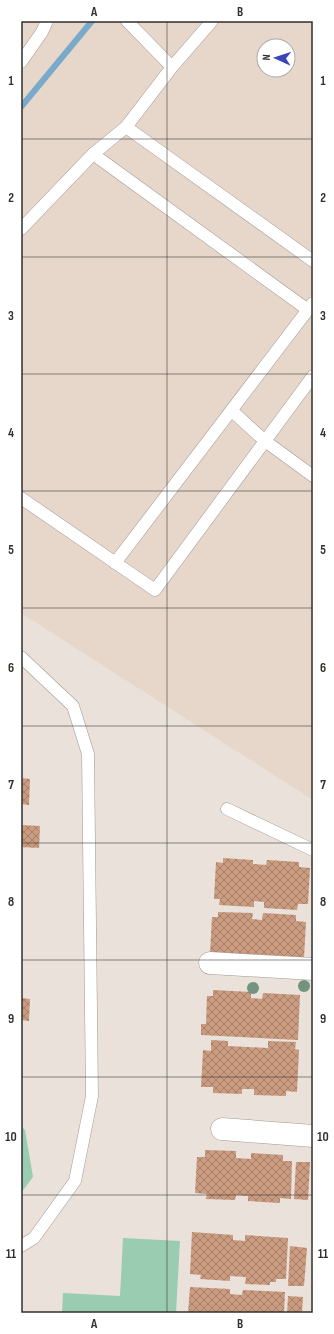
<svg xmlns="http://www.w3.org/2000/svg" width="334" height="1334" font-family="'Sofia Sans Condensed',sans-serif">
<defs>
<pattern id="building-cross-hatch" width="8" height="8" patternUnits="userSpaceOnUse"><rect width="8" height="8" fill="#cb9b80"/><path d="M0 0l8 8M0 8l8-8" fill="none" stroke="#a57f69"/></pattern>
</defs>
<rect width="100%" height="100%" fill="#e9e1da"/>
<path fill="#e6d7ca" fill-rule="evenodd" d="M21 21H313V800L21 613ZM264 46H288V70H264Z"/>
<g fill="#99ccb1">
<polygon points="21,1126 25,1130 33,1177 21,1193"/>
<polygon points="123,1238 180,1241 176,1313 62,1313 63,1293 120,1296"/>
</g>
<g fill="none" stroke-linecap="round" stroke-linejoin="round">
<polyline stroke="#79aac9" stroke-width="6" points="21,107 92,21"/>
</g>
<g fill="url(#building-cross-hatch)">
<polygon points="21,778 30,779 29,805 21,804"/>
<polygon points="21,825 40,826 39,848 21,847"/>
<polygon points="223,858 253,860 253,864 266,865 267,860 299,862 299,867 310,868 308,904 298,904 297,910 264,908 264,902 254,901 254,907 219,905 220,899 214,899 216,862 223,863"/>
<polygon points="218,912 253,913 252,919 262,920 263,913 296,915 296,921 306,922 304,958 210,954 212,917 218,917"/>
<polygon points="213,990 251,992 251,998 262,999 263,993 300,995 298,1040 201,1035 201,1024 206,1024 207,996 213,996"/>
<polygon points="21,998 30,999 29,1021 21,1020"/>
<polygon points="211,1040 228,1041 228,1046 268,1048 268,1041 296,1042 295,1049 299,1050 297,1092 286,1091 286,1096 254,1095 254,1089 242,1089 242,1094 213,1093 213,1087 201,1087 203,1050 211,1051"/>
<polygon points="205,1150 236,1151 236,1158 251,1159 251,1153 283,1155 283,1161 292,1161 291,1199 280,1198 280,1203 248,1201 248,1196 236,1195 235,1200 206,1199 207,1194 195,1193 197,1157 205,1157"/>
<polygon points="296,1162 310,1162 308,1200 294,1199"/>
<polygon points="192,1232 233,1235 233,1240 245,1241 245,1235 288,1238 286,1279 276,1279 276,1282 270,1282 270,1285 245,1284 246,1277 230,1276 230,1281 200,1279 201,1275 190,1274"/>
<polygon points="290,1246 307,1248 304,1286 288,1286"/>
<polygon points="190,1287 230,1289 230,1294 242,1295 243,1290 285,1292 284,1313 188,1313"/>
<polygon points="288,1296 303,1297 302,1313 287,1313"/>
</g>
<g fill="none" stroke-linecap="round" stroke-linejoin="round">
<g stroke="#a09891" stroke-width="13">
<g id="lane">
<polyline points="127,21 172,67"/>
<polyline points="21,62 42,32 47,21"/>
<polyline points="126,127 313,261"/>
<polyline points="93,154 308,310"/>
<polyline points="21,229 93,154 126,127 172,67 212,21"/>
<polyline points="232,411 265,441 313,476"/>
<polyline points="21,498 155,590 313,376"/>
<polyline points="115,563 313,303"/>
<polyline points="21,657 73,706 88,754 92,1096 75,1181 34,1238 21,1246"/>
<polyline points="227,809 313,850"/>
</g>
</g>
<g stroke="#a09891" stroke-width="23">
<g id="street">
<polyline points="210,963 313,969"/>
<polyline points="222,1129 313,1136"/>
</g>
</g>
<use href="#lane" stroke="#fff" stroke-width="12"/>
<use href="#street" stroke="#fff" stroke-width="22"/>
</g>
<g fill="#739381">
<circle cx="304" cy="986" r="6"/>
<circle cx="253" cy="988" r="6"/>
</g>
<path fill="none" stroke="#322f2c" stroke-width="1" stroke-opacity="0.55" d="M167 21V1313M21 139H313M21 257H313M21 374H313M21 491H313M21 608H313M21 726H313M21 843H313M21 960H313M21 1077H313M21 1195H313"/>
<rect width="334" height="1334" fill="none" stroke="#ffffff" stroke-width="44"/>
<g transform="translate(276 58) rotate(273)"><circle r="19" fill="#ffffff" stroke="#adacab"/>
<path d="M0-3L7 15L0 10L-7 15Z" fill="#3a45b9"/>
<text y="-6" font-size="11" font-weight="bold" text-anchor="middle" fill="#322f2c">N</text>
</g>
<rect x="22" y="22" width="290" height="1290" fill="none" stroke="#322f2c" stroke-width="1.5"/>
<g font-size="13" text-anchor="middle" font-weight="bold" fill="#322f2c">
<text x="94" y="16">A</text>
<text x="240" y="16">B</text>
<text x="11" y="85">1</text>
<text x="323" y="85">1</text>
<text x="11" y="202">2</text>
<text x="323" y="202">2</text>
<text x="11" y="320">3</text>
<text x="323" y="320">3</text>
<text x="11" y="437">4</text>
<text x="323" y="437">4</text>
<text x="11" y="554">5</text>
<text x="323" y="554">5</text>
<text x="11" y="672">6</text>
<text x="323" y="672">6</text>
<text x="11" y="789">7</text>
<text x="323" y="789">7</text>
<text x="11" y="906">8</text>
<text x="323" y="906">8</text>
<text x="11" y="1023">9</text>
<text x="323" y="1023">9</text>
<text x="11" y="1141">10</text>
<text x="323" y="1141">10</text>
<text x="11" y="1258">11</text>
<text x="323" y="1258">11</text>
<text x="94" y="1328">A</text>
<text x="240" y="1328">B</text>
</g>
</svg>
